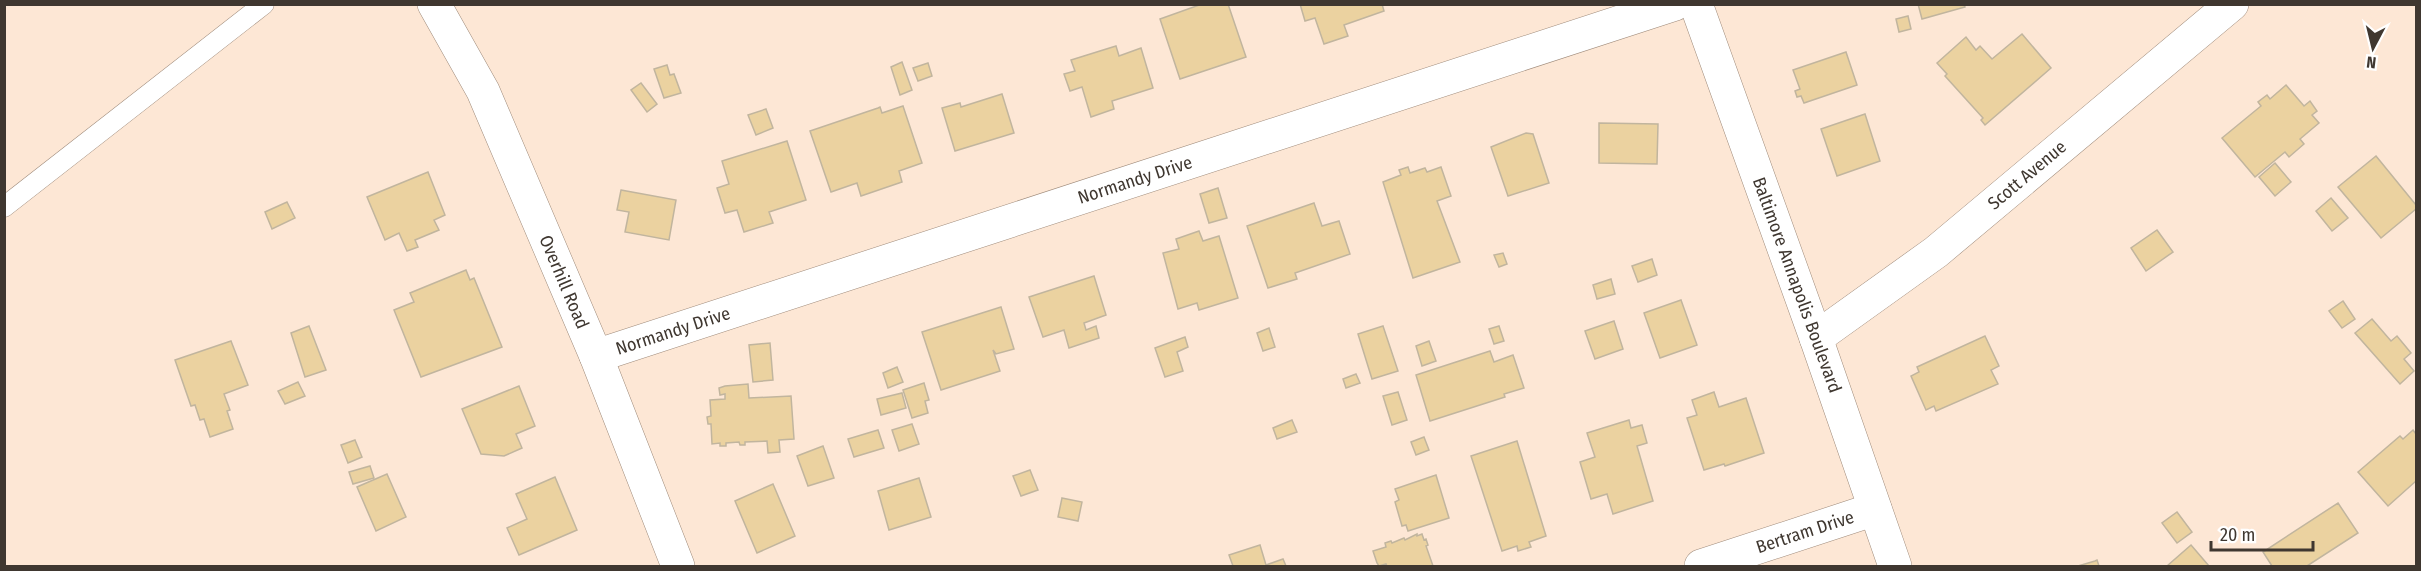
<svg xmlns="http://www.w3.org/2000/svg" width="2421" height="571" font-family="'Fira Sans Condensed',sans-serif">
<rect width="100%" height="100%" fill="#fde7d5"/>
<g fill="#ebd2a0" stroke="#c1b59e" stroke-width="1.5">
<polygon points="1202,4 1228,4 1246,57 1180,79 1160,19"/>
<polygon points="1300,4 1382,4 1384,11 1344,25 1348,36 1324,44 1315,18 1305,21"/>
<polygon points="1918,4 1964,4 1965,7 1922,19"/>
<polygon points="1908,16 1911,29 1899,32 1896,19"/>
<polygon points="2022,34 2051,68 1985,125 1981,120 1983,118 1945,76 1947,74 1937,63 1966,37 1976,50 1980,46 1992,59"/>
<polygon points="1116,46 1119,56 1141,48 1153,88 1112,101 1114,109 1091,117 1082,87 1070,91 1064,74 1075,71 1071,60"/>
<polygon points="1846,52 1857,85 1804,103 1801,96 1797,97 1795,91 1800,89 1793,70"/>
<polygon points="902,62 912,90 900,95 891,67"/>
<polygon points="928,63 932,76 918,81 913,68"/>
<polygon points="667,65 670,75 674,74 681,93 664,98 654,69"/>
<polygon points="641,83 657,104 647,112 631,90"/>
<polygon points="2286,85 2304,106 2310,101 2317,111 2312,115 2319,123 2300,139 2304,144 2289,157 2285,152 2255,177 2222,138 2261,106 2258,102 2267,95 2270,99"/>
<polygon points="1002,94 1014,133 955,151 942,108 960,103 961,107"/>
<polygon points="903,106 922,163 899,171 902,182 861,196 857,183 831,192 810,131 878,108 880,107 882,113"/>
<polygon points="766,109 773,128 756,135 748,115"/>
<polygon points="1865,114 1880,161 1837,176 1821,129"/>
<polygon points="1599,123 1658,124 1657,164 1599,163"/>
<polygon points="1526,133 1533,134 1549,183 1508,196 1491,147"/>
<polygon points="787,141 806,200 769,212 773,223 744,232 737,210 725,213 717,188 729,184 722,161"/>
<polygon points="2376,156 2416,205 2416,209 2381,238 2338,187"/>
<polygon points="2275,163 2291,182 2275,196 2259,177"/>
<polygon points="1408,167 1410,173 1425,168 1427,172 1441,167 1451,196 1437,201 1460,262 1413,278 1383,182 1401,175 1399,170"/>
<polygon points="428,172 445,215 434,220 439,230 415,240 418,247 407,251 399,233 385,240 367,197"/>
<polygon points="1218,188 1227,218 1209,223 1200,194"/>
<polygon points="621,190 676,200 669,240 625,232 629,212 617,210"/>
<polygon points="2331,198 2348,218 2332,231 2316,211"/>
<polygon points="287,202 295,218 272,229 265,212"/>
<polygon points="1314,203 1322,226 1339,221 1350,254 1295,273 1297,279 1268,288 1247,226"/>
<polygon points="2157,230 2173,252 2146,271 2131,248"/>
<polygon points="1199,231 1203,241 1219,236 1238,298 1199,310 1197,303 1178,309 1163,253 1179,249 1176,239"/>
<polygon points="1503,253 1507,264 1499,267 1494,255"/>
<polygon points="1652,259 1657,275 1638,282 1632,266"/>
<polygon points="466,270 470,280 474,278 502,347 421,377 394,310 414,302 410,293"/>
<polygon points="1094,276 1106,315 1084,323 1086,330 1096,326 1099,338 1069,348 1064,330 1043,337 1029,297"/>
<polygon points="1611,279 1615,294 1597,299 1593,285"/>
<polygon points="1681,300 1697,345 1660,358 1644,313"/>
<polygon points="2343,301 2355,319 2342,328 2329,311"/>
<polygon points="1001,307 1014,349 996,354 993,350 1000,371 941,390 922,332"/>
<polygon points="2372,319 2391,341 2397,336 2411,353 2404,359 2414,371 2400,384 2355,333"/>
<polygon points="1614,321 1623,349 1595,359 1585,331"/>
<polygon points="309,326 326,370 305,377 291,333"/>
<polygon points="1383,326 1398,371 1372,379 1358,334"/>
<polygon points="1499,326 1504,341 1494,344 1489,329"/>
<polygon points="1269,328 1275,347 1263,351 1257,333"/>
<polygon points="1985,336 1999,366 1991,370 1998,384 1936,411 1934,406 1926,410 1911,376 1919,372 1917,367"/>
<polygon points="1185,337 1188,347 1177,352 1183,371 1165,377 1155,348"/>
<polygon points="231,341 248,385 224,394 230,410 227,411 233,429 210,437 204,419 200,420 195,405 191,406 175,360"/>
<polygon points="1429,341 1436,361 1422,366 1416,346"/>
<polygon points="770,343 773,380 753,382 749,345"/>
<polygon points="1490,351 1494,362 1513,355 1524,388 1504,394 1505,397 1430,421 1416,375"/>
<polygon points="897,367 903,382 888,388 883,373"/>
<polygon points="1356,374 1360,383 1346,388 1343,379"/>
<polygon points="298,382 305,396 285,404 278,391"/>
<polygon points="924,383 929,400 925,401 928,413 912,418 903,390"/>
<polygon points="748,384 749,398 791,396 794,439 779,440 780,452 768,453 767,441 745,442 745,445 740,445 739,442 726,443 726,446 720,446 720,443 712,444 711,424 708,424 707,417 711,416 710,400 725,399 725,394 720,395 719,388 725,386"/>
<polygon points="519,386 535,426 516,434 522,448 504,456 481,454 462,409"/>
<polygon points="1398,392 1407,420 1392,425 1383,396"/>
<polygon points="1714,392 1719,407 1746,398 1764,453 1725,466 1724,464 1704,470 1687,418 1697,415 1692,400"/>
<polygon points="902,393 906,408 881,415 877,399"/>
<polygon points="1292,420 1297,432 1277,439 1273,428"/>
<polygon points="1629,420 1631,428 1642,425 1647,443 1637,446 1653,501 1613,514 1607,494 1591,499 1580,462 1595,457 1587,433"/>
<polygon points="912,424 919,444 899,451 892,430"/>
<polygon points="878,430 884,448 854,457 848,439"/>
<polygon points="2413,430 2416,434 2416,481 2388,506 2358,472 2400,436 2403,439"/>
<polygon points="1424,437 1429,450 1416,455 1411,442"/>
<polygon points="355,440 362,457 348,463 341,445"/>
<polygon points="1517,441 1546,536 1529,542 1531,547 1518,551 1517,546 1502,551 1471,456"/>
<polygon points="823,446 834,478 808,486 797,456"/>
<polygon points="370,466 374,478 353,484 349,472"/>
<polygon points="1030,470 1038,490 1021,496 1013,476"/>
<polygon points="387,474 406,517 376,531 357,487"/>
<polygon points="1436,475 1449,518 1408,531 1406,525 1402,526 1395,502 1399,500 1395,489"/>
<polygon points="555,477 577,530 519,555 507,528 527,519 516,494"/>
<polygon points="919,478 931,517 889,530 878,491"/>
<polygon points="773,484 795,536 757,553 735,501"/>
<polygon points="1062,498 1082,502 1078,521 1058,517"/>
<polygon points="2338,503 2358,533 2307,566 2272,566 2263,552"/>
<polygon points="2177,512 2192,532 2177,543 2162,523"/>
<polygon points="1417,534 1417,536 1422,534 1424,540 1426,539 1428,545 1426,546 1433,566 1387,566 1386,564 1379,566 1377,563 1373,551 1386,547 1385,543 1391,541 1392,543 1404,538 1405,540"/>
<polygon points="1260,545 1266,565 1283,559 1286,566 1233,566 1229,555"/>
<polygon points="2191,545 2209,566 2167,566"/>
<polygon points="2097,560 2099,566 2078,566 2095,561"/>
</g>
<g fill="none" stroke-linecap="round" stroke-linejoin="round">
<g stroke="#9f8b7b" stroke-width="21">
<polyline id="service" points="4,207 264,4"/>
</g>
<g stroke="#9f8b7b" stroke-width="34">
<g id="minor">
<polyline points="434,4 483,91 596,356 678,566"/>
<polyline points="1816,338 1936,252 2232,4"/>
<polyline points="596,356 1675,4"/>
<polyline points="1701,566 1875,509"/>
</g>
</g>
<g stroke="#9f8b7b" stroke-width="34">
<polyline id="secondary" points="1696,4 1816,338 1895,566"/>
</g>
<use href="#service" stroke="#fff" stroke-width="20"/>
<use href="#minor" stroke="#fff" stroke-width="33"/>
<use href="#secondary" stroke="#fff" stroke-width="33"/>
</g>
<g text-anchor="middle" stroke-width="4.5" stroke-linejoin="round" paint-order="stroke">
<g font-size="18" fill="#3f3730" stroke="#fff">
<text transform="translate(2027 175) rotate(-40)" y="6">Scott Avenue</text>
<text transform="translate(1135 180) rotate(-18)" y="6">Normandy Drive</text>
<text transform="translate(564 282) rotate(67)" y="6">Overhill Road</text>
<text transform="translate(1797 285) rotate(70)" y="6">Baltimore Annapolis Boulevard</text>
<text transform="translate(673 331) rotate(-18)" y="6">Normandy Drive</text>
<text transform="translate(1805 532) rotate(-18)" y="6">Bertram Drive</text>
</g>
</g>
<rect width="2421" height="571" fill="none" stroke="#3f3730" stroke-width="12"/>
<g transform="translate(2373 48) rotate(187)" stroke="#ffffff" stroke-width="4.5" paint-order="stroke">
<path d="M0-4.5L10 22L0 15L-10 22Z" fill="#3f3730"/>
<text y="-9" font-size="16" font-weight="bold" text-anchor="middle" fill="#3f3730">N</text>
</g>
<path d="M2211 541v9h102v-9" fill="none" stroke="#3f3730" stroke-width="3"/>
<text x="2220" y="541" font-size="18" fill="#3f3730" stroke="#ffffff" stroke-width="4.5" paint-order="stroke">20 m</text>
</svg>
